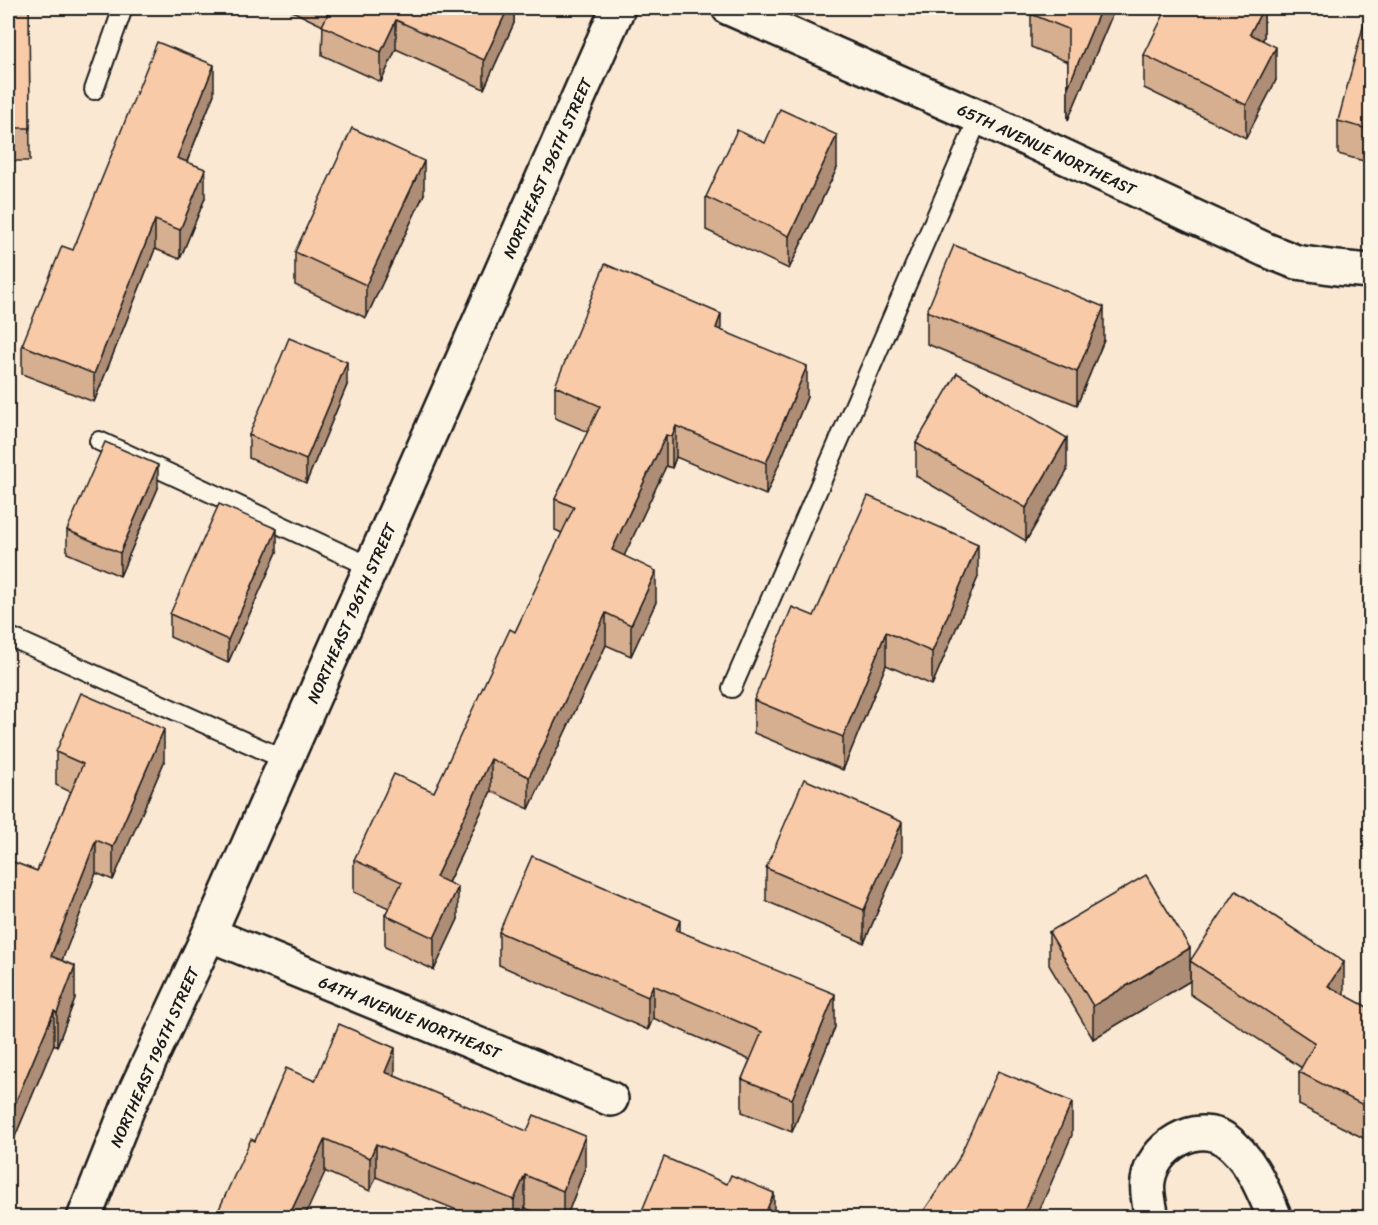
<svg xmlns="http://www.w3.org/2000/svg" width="1378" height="1225" font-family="Sriracha,sans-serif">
<rect width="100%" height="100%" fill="#fbe8d3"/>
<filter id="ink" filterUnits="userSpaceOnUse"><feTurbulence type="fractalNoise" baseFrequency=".0167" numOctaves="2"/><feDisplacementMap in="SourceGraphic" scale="12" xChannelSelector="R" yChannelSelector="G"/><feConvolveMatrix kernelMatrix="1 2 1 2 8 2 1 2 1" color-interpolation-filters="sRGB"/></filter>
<g filter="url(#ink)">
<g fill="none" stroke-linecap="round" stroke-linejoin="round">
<g stroke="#1c1c1c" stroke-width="22">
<g id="lane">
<polyline points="94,90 123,8"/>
<polyline points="99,441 371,567"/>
<polyline points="8,636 286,760"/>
<polyline points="732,688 979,117"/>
</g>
</g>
<g stroke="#1c1c1c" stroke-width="38">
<g id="street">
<polyline points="729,8 979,117 1266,250 1296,262 1337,268 1370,271"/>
<polyline points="209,934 611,1099"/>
<polyline points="84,1218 129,1105 209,934 618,8"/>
<path d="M1152 1218C1150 1206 1146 1193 1148 1181 1152 1148 1196 1119 1226 1140 1251 1158 1263 1190 1275 1218"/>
</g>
</g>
<use href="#lane" stroke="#fcf5e5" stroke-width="18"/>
<use href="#street" stroke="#fcf5e5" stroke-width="33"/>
</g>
<g fill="#d6ae90" stroke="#1c1c1c" stroke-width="1.5">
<polygon points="8,8 29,8 30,161 8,161"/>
<polygon points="286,8 514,8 514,23 484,89 396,49 381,82 322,55 323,26"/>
<polygon points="1026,8 1115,8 1068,120 1068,62 1031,47 1031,14 1032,10"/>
<polygon points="1264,8 1264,37 1263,40 1276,80 1246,138 1144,88 1144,55"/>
<polygon points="1371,13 1371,163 1338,154 1338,121"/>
<polygon points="214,94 187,162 205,198 180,259 155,249 94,402 22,374 22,345 73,250"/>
<polygon points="765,143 837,168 789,269 706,230 706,197"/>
<polygon points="424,194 366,318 295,285 295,252"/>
<polygon points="927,311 1104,340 1077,405 927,344"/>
<polygon points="721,330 807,397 766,495 676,457 672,468 666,466 624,556 656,602 631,656 606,645 529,809 491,791 448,883 458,919 434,970 385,947 385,915 389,908 354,892 354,860 434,792 515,632 562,533 555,530 555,499 588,432 555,418 555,386"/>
<polygon points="347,385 306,483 249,458 249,435"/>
<polygon points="916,443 1067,471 1026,541 916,476"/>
<polygon points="158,488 120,576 67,553 67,530"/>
<polygon points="277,552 228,663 170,637 170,614"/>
<polygon points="978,577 932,685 886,665 843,770 754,733 754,700 814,616"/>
<polygon points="56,752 164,762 113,880 96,873 62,960 75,999 57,1046 54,1044 8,1153 8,860 37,871 71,792 56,785"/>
<polygon points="902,855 864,943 766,901 766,868"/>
<polygon points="499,932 680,932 835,1027 792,1132 742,1112 742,1079 750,1060 653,1018 648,1030 499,965"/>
<polygon points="1049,932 1190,981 1093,1039 1049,965"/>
<polygon points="1190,961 1344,995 1371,1009 1371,1142 1299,1105 1299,1072 1302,1068 1190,994"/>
<polygon points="395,1076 585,1168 566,1218 548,1218 525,1208 520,1218 476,1218 376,1177 370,1191 255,1141 315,1081"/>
</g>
<g fill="#ae8d76" stroke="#1c1c1c" stroke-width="1.5">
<polygon points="508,8 514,8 514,23 484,89 484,60"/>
<polygon points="1101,8 1115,8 1068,120 1068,87"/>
<polygon points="1263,8 1264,8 1264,37 1250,67 1250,34"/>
<polygon points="396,20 396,49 381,82 381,52"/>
<polygon points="1276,47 1276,80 1246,138 1246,105"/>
<polygon points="214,65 214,94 177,186 177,158"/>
<polygon points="837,135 837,168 789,269 789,236"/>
<polygon points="424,161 424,194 366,318 366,285"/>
<polygon points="205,169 205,198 180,259 180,230"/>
<polygon points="155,220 155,249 94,402 94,374"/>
<polygon points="1104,307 1104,340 1077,405 1077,372"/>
<polygon points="721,314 721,345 716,328"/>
<polygon points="347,362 347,385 306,483 306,460"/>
<polygon points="807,366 807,397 766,495 766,463"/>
<polygon points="11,399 11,432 8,441 8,408"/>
<polygon points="676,426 676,457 672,468 672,437"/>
<polygon points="666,435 666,466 612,582 612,550"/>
<polygon points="1067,438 1067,471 1026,541 1026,508"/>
<polygon points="158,465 158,488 120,576 120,553"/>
<polygon points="277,529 277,552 228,663 228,640"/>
<polygon points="978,544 978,577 932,685 932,652"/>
<polygon points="656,571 656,602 631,656 631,625"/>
<polygon points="606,613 606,645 529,809 529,777"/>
<polygon points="886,632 886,665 843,770 843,737"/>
<polygon points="164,729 164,762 113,880 113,847"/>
<polygon points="491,759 491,791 436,908 436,877"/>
<polygon points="902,822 902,855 864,943 864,910"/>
<polygon points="96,840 96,873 51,989 51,956"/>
<polygon points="458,887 458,919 434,970 434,938"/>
<polygon points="680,920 680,953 676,930"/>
<polygon points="1190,948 1190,981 1093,1039 1093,1006"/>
<polygon points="1344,962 1344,995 1328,986"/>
<polygon points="75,966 75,999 57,1046 57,1013"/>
<polygon points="653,985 653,1018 648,1030 648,997"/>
<polygon points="835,994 835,1027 792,1132 792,1099"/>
<polygon points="54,1011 54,1044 8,1153 8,1120"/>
<polygon points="395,1048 395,1081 385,1072"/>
<polygon points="1072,1102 1072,1135 1036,1218 1019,1218"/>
<polygon points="585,1136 585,1168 566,1218 563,1218 563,1191"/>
<polygon points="325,1139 325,1172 304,1218 288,1218"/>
<polygon points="376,1144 376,1177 370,1191 370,1158"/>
<polygon points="525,1175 525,1208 520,1218 514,1218 514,1200"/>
<polygon points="774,1193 774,1218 763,1218"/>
</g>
<g fill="#f9caa8" stroke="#1c1c1c" stroke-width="1.5">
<polygon points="8,8 29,8 30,128 8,128"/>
<polygon points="331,8 508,8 484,60 396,20 381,52 322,26"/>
<polygon points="1033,8 1101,8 1068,87 1068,29 1031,14"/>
<polygon points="1167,8 1263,8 1250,34 1276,47 1246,105 1144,55"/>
<polygon points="1367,12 1371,13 1371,130 1338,121"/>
<polygon points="157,42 214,65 177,158 205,169 180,230 155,220 94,374 22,345 62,246 73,250"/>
<polygon points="780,109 837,135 789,236 706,197 737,130 765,143"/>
<polygon points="352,128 424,161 366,285 295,252"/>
<polygon points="954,245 1104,307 1077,372 927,311"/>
<polygon points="605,264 721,314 716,328 807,366 766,463 676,426 672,437 666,435 612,550 656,571 631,625 606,613 529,777 491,759 436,877 458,887 434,938 385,915 402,882 354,860 394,774 434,792 510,629 515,632 574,507 555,499 600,406 555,386"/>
<polygon points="289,338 347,362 306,460 249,435"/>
<polygon points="957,373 1067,438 1026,508 916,443"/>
<polygon points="8,397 11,399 8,408"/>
<polygon points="105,442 158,465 120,553 67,530"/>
<polygon points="868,496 978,544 932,652 886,632 843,737 754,700 792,607 814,616"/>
<polygon points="219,504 277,529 228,640 170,614"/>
<polygon points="81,693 164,729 113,847 96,840 51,956 75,966 57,1013 54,1011 8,1120 8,991 15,972 8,969 8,860 37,871 83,764 56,752"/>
<polygon points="804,779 902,822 864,910 766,868"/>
<polygon points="532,856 680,920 676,930 835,994 792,1099 742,1079 762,1032 653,985 648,997 499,932"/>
<polygon points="1146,875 1190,948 1093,1006 1049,932"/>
<polygon points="1236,891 1344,962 1328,986 1371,1009 1371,1109 1299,1072 1315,1043 1190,961"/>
<polygon points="339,1024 395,1048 385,1072 527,1131 534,1115 585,1136 563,1191 525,1175 514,1200 376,1144 370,1158 325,1139 288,1218 215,1218 251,1139 255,1141 286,1068 315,1081"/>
<polygon points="998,1071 1072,1102 1025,1209 1019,1218 919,1218 958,1160"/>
<polygon points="664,1157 727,1184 731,1175 774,1193 763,1218 639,1218"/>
</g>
</g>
<g text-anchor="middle" stroke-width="5" stroke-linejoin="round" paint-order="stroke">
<g font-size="16" fill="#1c1c1c" stroke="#fcf5e5">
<text transform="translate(1047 149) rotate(25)" y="6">65TH AVENUE NORTHEAST</text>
<text transform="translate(547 168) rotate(-66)" y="6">NORTHEAST 196TH STREET</text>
<text transform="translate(351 613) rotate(-66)" y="6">NORTHEAST 196TH STREET</text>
<text transform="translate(410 1017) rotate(22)" y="6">64TH AVENUE NORTHEAST</text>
<text transform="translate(154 1057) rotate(-66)" y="6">NORTHEAST 196TH STREET</text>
</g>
</g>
<rect width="1378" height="1225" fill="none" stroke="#fcf5e5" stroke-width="30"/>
<rect x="15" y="15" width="1348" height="1195" fill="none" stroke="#1c1c1c" stroke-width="2" filter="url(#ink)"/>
</svg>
